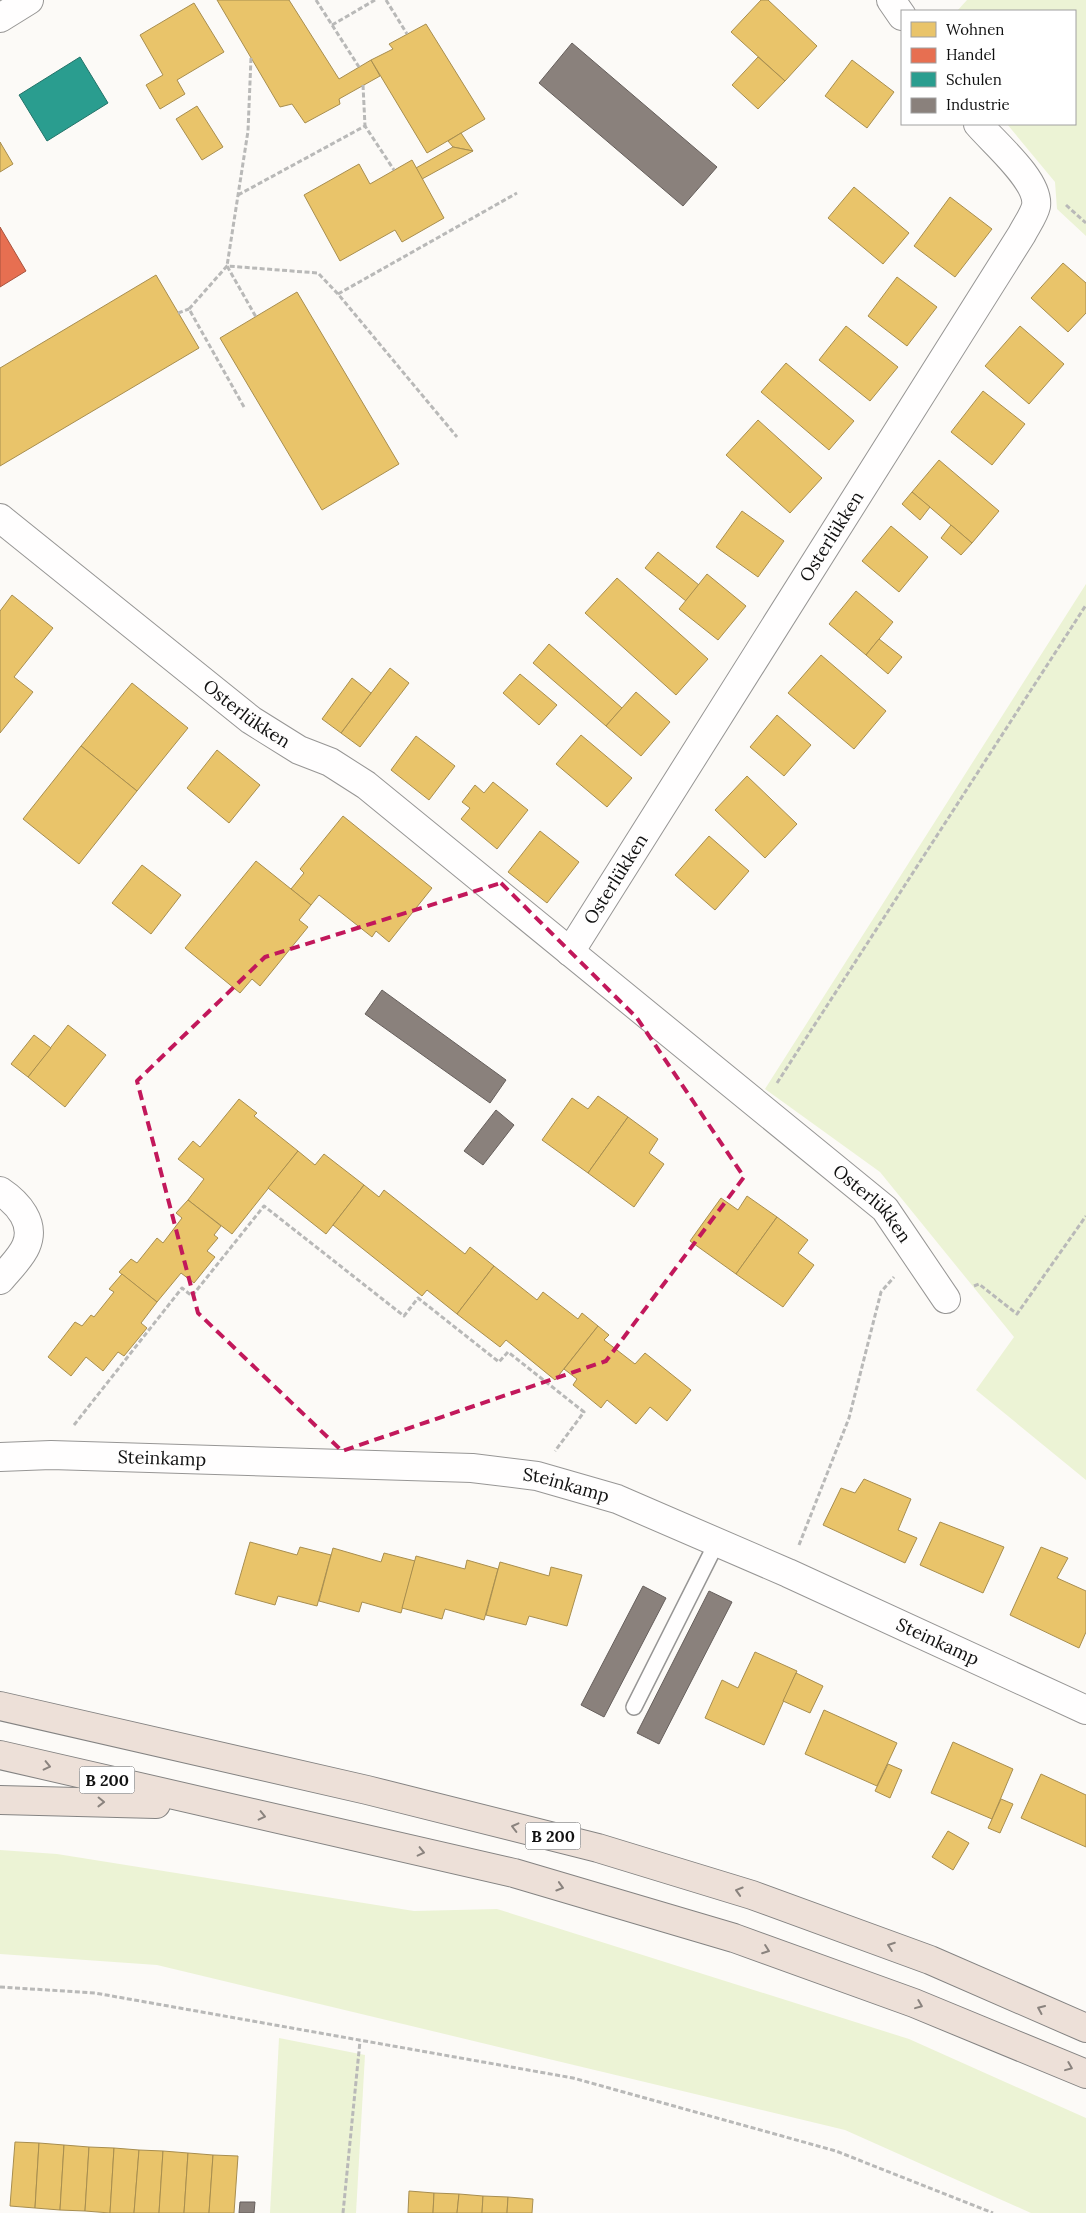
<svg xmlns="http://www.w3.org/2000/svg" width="1086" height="2213" font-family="Lora,serif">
<rect width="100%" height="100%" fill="#fcfaf7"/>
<g fill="#ecf3d5">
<polygon points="967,0 1086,0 1086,236 1057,209 1055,182 1007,124 1075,124 1075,11 957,11"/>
<polygon points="1086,584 1086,1480 976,1390 1014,1337 880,1172 765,1089"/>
<polygon points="0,1850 57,1854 414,1911 497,1909 909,2039 1086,2118 1086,2213 1031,2213 845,2130 157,1965 0,1954"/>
<polygon points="279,2038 365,2055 356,2213 270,2213"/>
</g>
<g fill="#e9c46a" stroke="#a88e4f">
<polygon points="217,0 289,0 339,79 371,60 380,76 339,99 340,104 305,123 292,104 280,107"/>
<polygon points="761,0 768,0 817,46 785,81 731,32"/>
<polygon points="194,3 224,52 177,80 185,94 160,109 146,85 163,75 140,35"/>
<polygon points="426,24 485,119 427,153 371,60 393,49 389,44"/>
<polygon points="758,57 785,81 758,109 732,85"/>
<polygon points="852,60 894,92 867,128 825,96"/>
<polygon points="197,106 223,147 202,160 176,119"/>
<polygon points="461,133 473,151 453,147 448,141"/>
<polygon points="0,142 13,164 0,172"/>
<polygon points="453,147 473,151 422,179 416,168"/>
<polygon points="412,160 444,218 402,242 395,230 340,261 304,195 359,164 370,184"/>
<polygon points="854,187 909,233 883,264 828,218"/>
<polygon points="950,197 992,229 955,277 914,246"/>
<polygon points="1063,263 1086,283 1086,313 1068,332 1031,298"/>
<polygon points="156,275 199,348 0,466 0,368"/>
<polygon points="897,277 937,307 907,346 868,316"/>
<polygon points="297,292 399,464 322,510 220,338"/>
<polygon points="846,326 898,367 870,401 819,360"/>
<polygon points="1020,326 1064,364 1029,404 985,366"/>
<polygon points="786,363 854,421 829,450 761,392"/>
<polygon points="983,391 1025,424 992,465 951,432"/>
<polygon points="758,420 822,478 790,513 726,455"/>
<polygon points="939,460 999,511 972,543 912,492"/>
<polygon points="912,492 930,507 920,520 902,504"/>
<polygon points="742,511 784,541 758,577 716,547"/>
<polygon points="951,525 972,543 961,555 941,538"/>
<polygon points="891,526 928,557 899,592 862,561"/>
<polygon points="658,552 699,585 686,601 645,568"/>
<polygon points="707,574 746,606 718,640 679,609"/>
<polygon points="617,578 708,659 676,695 585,613"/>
<polygon points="856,591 893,622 866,655 829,624"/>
<polygon points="12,595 53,628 14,677 33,692 0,733 0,611"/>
<polygon points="879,639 902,657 888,674 866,655"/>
<polygon points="549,644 622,708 606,726 533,663"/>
<polygon points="821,655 886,711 854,749 788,693"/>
<polygon points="390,668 409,683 360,747 341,733"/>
<polygon points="520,674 557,705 539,725 503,693"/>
<polygon points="352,678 371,693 341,733 322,719"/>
<polygon points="132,683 188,728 137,791 81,746"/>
<polygon points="636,692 670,722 641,756 606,726"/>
<polygon points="777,715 811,745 784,776 750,747"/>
<polygon points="581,735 632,778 607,807 556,764"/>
<polygon points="416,736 455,766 429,800 391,770"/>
<polygon points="81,746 137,791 79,864 23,819"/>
<polygon points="217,750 260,785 229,823 187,788"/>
<polygon points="747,776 797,824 765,858 715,810"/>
<polygon points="493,782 528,810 497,849 461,819 470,808 462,802 475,785 484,793"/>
<polygon points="343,816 432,888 389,942 376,931 372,937 319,895 311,905 291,889 304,873 300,869"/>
<polygon points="540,831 579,862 547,903 508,872"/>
<polygon points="709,836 749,871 715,910 675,875"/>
<polygon points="256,861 311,905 299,920 308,927 260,986 252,979 240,993 185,948"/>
<polygon points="142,865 181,895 151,934 112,903"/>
<polygon points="68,1025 106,1055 65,1107 28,1077"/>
<polygon points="34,1035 51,1048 28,1077 11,1064"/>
<polygon points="598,1096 628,1117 588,1173 542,1140 572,1098 588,1109"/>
<polygon points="239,1099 257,1113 254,1116 298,1151 232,1234 188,1200 204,1179 178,1159 193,1141 200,1147"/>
<polygon points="628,1117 658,1139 649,1153 664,1164 634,1207 588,1173"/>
<polygon points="298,1151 315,1165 324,1154 364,1185 326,1234 268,1188"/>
<polygon points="364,1185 379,1197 384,1190 465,1254 470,1247 494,1266 457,1314 427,1290 422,1296 333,1225"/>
<polygon points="747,1196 777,1217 736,1274 690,1241 721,1198 738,1210"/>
<polygon points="188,1200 221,1226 214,1235 218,1238 207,1251 215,1257 194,1283 181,1273 157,1302 119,1272 131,1259 137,1263 157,1238 163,1243 182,1218 176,1213"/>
<polygon points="777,1217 808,1240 798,1253 814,1265 783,1307 736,1274"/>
<polygon points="494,1266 537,1300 543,1292 578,1319 582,1313 598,1326 555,1380 506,1340 500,1347 457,1314"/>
<polygon points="122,1274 157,1302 141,1323 147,1328 124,1356 118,1352 103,1371 86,1357 71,1376 48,1357 75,1322 82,1326 91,1315 94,1317 114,1292 109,1289"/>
<polygon points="598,1326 609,1335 604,1340 635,1364 645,1353 691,1390 667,1421 650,1407 636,1424 607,1400 601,1408 573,1385 577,1379 564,1369"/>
<polygon points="864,1479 911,1499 898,1530 917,1538 905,1563 823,1525 841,1488 855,1493"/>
<polygon points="940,1522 1004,1547 983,1593 920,1565"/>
<polygon points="250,1542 297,1555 300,1547 331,1555 317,1606 278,1596 275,1605 235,1594"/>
<polygon points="1041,1547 1068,1558 1057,1578 1086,1591 1086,1632 1079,1648 1010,1615"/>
<polygon points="333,1548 381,1562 384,1553 415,1561 401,1613 362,1602 359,1612 319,1601"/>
<polygon points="416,1556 465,1569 467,1560 498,1569 484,1620 445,1609 442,1619 402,1608"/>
<polygon points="500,1562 549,1576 551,1567 582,1575 567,1626 529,1616 526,1625 486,1615"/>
<polygon points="755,1652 797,1671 764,1745 705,1718 722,1680 738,1688"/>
<polygon points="796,1673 823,1686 810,1713 783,1701"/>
<polygon points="824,1710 897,1743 877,1786 805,1754"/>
<polygon points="953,1742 1013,1769 992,1819 931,1793"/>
<polygon points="888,1764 902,1770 890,1798 875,1791"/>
<polygon points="1041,1774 1086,1795 1086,1847 1021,1818"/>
<polygon points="1001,1799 1013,1804 1000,1833 988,1828"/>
<polygon points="948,1831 969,1843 953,1870 932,1857"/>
<polygon points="15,2142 39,2143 35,2208 10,2206"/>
<polygon points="39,2143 64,2145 60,2210 35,2208"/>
<polygon points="64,2145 89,2147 85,2211 60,2210"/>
<polygon points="89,2147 114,2148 110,2213 85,2211"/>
<polygon points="114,2148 139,2150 134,2213 110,2213"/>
<polygon points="139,2150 163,2151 159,2213 134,2213"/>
<polygon points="163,2151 188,2153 184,2213 159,2213"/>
<polygon points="188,2153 213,2155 209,2213 184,2213"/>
<polygon points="213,2155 238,2156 234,2213 209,2213"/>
<polygon points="409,2191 434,2193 433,2213 408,2213"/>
<polygon points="434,2193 459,2194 457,2213 433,2213"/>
<polygon points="459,2194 483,2196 482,2213 457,2213"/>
<polygon points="483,2196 508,2197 507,2213 482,2213"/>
<polygon points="508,2197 533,2199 532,2213 507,2213"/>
</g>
<polygon fill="#e76f51" stroke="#a7533e" points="0,227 26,271 0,287"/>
<polygon fill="#2a9d8f" stroke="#227369" points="80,57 108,103 47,141 19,95"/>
<g fill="#8a817c" stroke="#665f5c">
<polygon points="572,43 717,167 683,206 539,83"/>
<polygon points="382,990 506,1080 490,1103 365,1014"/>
<polygon points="496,1110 514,1125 483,1165 464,1151"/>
<polygon points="643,1586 666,1598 604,1717 581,1705"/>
<polygon points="709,1591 732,1602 659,1744 637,1733"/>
<polygon points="240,2202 255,2202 254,2213 239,2213"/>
</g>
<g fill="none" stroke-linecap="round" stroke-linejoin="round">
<g stroke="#979695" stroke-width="18">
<polyline id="service" points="634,1707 717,1542"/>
</g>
<g stroke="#979695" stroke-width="30">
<g id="minor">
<polyline points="891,0 902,16"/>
<polyline points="0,18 29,0"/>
<path id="s1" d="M0 518 251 720 299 750 330 762 366 785 885 1209 946 1299"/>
<path id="s2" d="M570 952 1022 234C1026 226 1034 215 1036 206 1040 181 993 142 978 124"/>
<path d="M0 1191C18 1203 36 1223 26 1246 21 1258 8 1270 0 1280"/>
<path id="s3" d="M0 1457 51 1455 472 1468 537 1476 617 1499 788 1573 1086 1710"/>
</g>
</g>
<g stroke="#848382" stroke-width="30">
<g id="trunk">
<polyline points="0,1706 367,1790 598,1848 752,1895 930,1960 1086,2028"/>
<polyline points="0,1755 514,1873 734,1938 914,2003 1086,2074"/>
<polyline points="0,1800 156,1804"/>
</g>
</g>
<g stroke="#b9b9b8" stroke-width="3" stroke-dasharray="5 2.5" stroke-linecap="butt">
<polyline points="316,0 359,67"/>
<polyline points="386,0 407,34"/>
<polyline points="332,25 375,0"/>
<polyline points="251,58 248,131 227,266 256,317"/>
<polyline points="363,85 365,126"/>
<polyline points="238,195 365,126 394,170"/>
<polyline points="1066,205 1086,223"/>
<polyline points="338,294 517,193"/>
<polyline points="178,313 189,309"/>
<polyline points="244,407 189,309 227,266 318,273 338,294 457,437"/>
<polyline points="777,1083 1086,605"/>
<polyline points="974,1286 979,1284 1017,1314 1086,1216"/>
<polyline points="74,1425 182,1288 192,1296 264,1206 404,1316 418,1298 499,1362 508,1352 584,1412 555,1451"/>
<polyline points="799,1545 849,1418 881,1292 894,1277"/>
<polyline points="0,1987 95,1993 573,2078 836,2151 993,2213"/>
<polyline points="343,2213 360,2041"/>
</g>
<use href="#service" stroke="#fffefe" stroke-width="15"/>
<use href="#minor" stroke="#fffefe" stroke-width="28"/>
<use href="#trunk" stroke="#ede0d8" stroke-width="28"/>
</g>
<defs><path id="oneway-chevron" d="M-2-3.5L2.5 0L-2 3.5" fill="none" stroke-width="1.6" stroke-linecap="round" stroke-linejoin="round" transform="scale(1.25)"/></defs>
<g stroke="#8a837e">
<use href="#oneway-chevron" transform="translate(47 1766) rotate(13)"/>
<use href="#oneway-chevron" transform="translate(101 1802) rotate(1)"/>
<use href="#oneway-chevron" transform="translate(262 1816) rotate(13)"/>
<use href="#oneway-chevron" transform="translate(515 1827) rotate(-166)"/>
<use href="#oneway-chevron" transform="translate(421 1852) rotate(13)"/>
<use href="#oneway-chevron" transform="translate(560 1887) rotate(17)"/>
<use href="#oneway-chevron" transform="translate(739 1891) rotate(-163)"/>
<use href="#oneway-chevron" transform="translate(891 1946) rotate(-160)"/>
<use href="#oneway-chevron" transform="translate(766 1950) rotate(20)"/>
<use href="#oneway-chevron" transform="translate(919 2005) rotate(22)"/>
<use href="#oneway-chevron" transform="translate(1041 2009) rotate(-156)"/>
<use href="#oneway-chevron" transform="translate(1069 2067) rotate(22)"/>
</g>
<path fill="none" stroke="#c2185b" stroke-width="4" stroke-dasharray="10 6" stroke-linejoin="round" d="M501 883 637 1018 744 1177 606 1361 342 1451 198 1313 137 1081 265 957Z"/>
<g text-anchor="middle" stroke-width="5" stroke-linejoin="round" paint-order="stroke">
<g fill="#fff" stroke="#585858" stroke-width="1">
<rect x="79.5" y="1766.5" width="55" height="27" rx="4"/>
<rect x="525.5" y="1822.5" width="55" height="27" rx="4"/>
</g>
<g font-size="16" font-weight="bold" fill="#111">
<text x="107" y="1786">B 200</text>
<text x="553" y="1842">B 200</text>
</g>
<g font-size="18" fill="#111" stroke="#fff">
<text dy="6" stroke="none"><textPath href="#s2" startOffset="491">Osterlükken</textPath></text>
<text dy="6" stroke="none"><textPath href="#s1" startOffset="315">Osterlükken</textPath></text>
<text dy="6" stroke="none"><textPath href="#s2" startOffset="86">Osterlükken</textPath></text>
<text dy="6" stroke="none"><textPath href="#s1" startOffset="1112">Osterlükken</textPath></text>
<text dy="6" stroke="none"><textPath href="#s3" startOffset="162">Steinkamp</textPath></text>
<text dy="6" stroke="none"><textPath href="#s3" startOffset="568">Steinkamp</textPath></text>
<text dy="6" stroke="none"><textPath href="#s3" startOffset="972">Steinkamp</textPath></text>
</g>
</g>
<rect x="901" y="10" width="175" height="115" fill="#ffffff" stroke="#a0a0a0"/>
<rect x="911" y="22" width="25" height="15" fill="#e9c46a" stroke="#a0a0a0"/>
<text x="946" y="35" font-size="15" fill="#111111">Wohnen</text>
<rect x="911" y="48" width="25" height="15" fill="#e76f51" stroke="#a0a0a0"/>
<text x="946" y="60" font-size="15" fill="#111111">Handel</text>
<rect x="911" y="72" width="25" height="15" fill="#2a9d8f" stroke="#a0a0a0"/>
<text x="946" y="85" font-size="15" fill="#111111">Schulen</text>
<rect x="911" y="98" width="25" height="15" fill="#8a817c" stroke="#a0a0a0"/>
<text x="946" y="110" font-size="15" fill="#111111">Industrie</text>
</svg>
